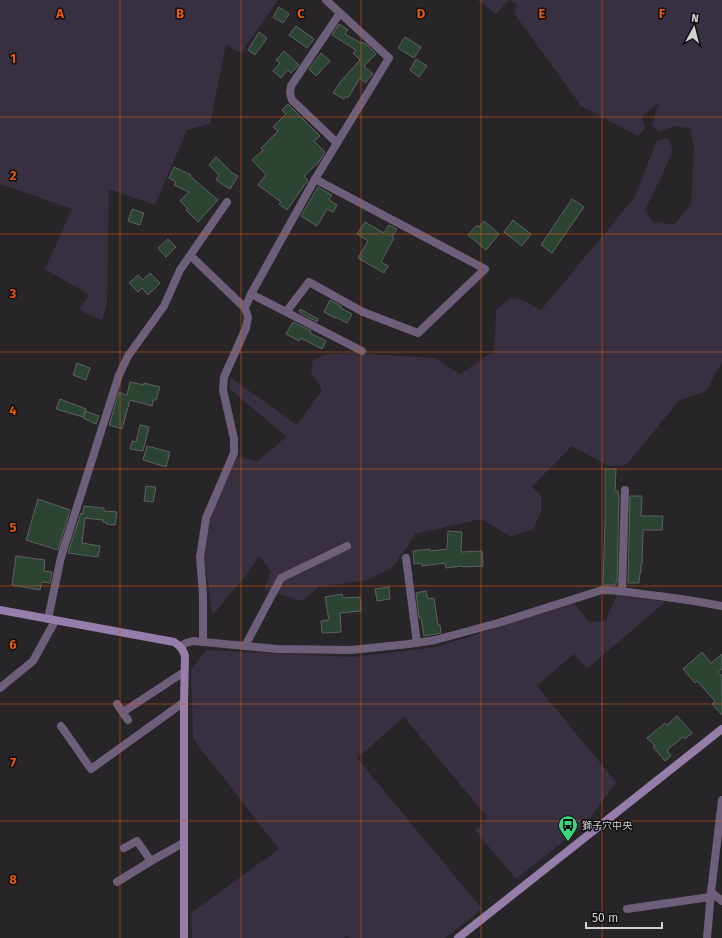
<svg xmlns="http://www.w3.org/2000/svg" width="722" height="938" font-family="'Fira Sans','Noto Sans JP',sans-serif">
<rect width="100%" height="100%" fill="#272528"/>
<g fill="#382f41">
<polygon points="0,0 278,0 241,53 226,45 210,124 187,130 155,205 109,189 107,303 102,320 79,310 89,295 45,269 72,209 0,184"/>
<polygon points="477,0 509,0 496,14"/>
<polygon points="510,0 722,0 722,362 706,391 679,401 626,465 608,466 572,446 532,487 541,496 541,512 533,529 511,537 482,519 415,534 409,544 393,567 368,580 319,587 301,601 264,589 271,572 259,556 250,570 212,616 209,589 203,557 208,519 234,456 258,461 286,437 230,389 230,377 297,425 322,390 311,372 313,360 327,354 354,353 435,358 460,374 493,352 495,337 496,310 510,298 521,299 541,310 635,197 657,140 668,138 673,150 664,171 645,210 653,222 674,225 691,204 694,147 690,128 674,126 658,132 652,124 659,103 642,116 645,128 638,136 581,106 514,13 517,5"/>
<polygon points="617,595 665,602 587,669 574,654 537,686 616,782 586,824 516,879 475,830 488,818 404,717 357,758 482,909 445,938 349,938 347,936 344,938 192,938 191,913 279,849 193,739 191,670 206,650 353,657 436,647 574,603 589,622 605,621"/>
</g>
<g fill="#2c4434" stroke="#5e615f">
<polygon points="279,7 289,14 283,23 273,17"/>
<polygon points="339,24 348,30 345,34 361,43 362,42 364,44 365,43 376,54 364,66 373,74 371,76 365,83 360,78 348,98 346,96 344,99 333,93 341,81 360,60 353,53 356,50 332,35"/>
<polygon points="296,26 314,39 307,48 289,35"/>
<polygon points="259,32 267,38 255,55 248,50"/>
<polygon points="405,37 421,47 414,58 398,48"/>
<polygon points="284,51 299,65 291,73 288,70 281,78 273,71 280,63 276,60"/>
<polygon points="321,53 330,61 316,76 309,69"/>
<polygon points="416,59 427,66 419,77 410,70"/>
<polygon points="288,104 320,136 314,141 325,152 319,162 304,176 308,180 287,210 279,204 281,202 258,185 266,175 252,160 263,150 261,148 278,131 273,127 286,114 282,110"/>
<polygon points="216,157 231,172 238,176 230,189 216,180 219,175 209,165"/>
<polygon points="174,167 191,175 190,176 218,200 198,222 186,210 188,209 180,201 189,192 174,185 176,182 169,178"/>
<polygon points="318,187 332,195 329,200 337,205 333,212 327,209 317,226 301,216"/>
<polygon points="572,199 584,207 552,253 541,245"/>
<polygon points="132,209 144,213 140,225 128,221"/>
<polygon points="513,220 531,234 522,246 504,232"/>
<polygon points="484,221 499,234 486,250 468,235 477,225 479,227"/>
<polygon points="365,222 384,233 389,225 397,229 392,237 394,238 381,262 388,266 384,273 358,258 368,241 357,234"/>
<polygon points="168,239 176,247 166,257 158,248"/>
<polygon points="150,273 160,283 148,295 142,288 138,292 129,283 138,275 143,280"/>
<polygon points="330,300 341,306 341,308 352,314 347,323 336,317 335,318 324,312"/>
<polygon points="300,309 318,319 317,322 299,312"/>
<polygon points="293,322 311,331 310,333 326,341 322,349 301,338 299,341 286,334"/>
<polygon points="77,363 90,368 86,380 73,375"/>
<polygon points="130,382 144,385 144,383 160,387 156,400 153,400 152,406 130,400 122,429 109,425 119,392 127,395"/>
<polygon points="60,399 86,409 83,417 56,409"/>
<polygon points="85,411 99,416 96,424 83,418"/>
<polygon points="140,425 149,427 143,451 130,449 132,441 136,442"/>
<polygon points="147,446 170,452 166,467 143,460"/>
<polygon points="605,469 616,469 615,491 618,491 618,495 619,495 617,582 616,582 616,585 603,585 605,520"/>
<polygon points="146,486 156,487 153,502 144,501"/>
<polygon points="630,496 642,496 641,516 663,516 662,530 643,530 642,564 641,564 641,573 640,573 639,583 628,583"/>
<polygon points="38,499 70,510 58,550 26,540"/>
<polygon points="84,506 104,508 104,511 117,512 115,525 106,524 107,523 103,522 103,520 85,518 82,543 100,546 98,557 68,553 81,513 83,514"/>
<polygon points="448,531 462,532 461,552 482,551 483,566 463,567 462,566 446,568 445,563 422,566 422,563 414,564 413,551 430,549 430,551 447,549"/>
<polygon points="16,556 45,560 44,571 52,572 50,583 42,582 40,590 12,585"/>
<polygon points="389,587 390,599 377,601 375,589"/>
<polygon points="426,591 428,599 434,598 438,625 440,625 441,633 424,636 421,618 419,618 416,593"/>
<polygon points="342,594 343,598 360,597 361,611 340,613 341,632 322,633 321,621 329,620 325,597"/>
<polygon points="702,652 711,663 722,654 722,669 718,672 722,676 722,715 712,704 715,701 697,681 695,683 683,669"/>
<polygon points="677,716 692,733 685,739 683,737 667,750 671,756 665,761 653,747 655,746 647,738 665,723 667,725"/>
</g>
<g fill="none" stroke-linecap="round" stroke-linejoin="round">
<g stroke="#6d5f7a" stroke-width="8">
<polyline points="337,143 292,100 290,93 291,86 340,13"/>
<polyline points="191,256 245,308 248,317 246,328 224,377 223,390 234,439 234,453 206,518 200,557 203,594 203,642"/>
<polyline points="251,294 362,351"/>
<polyline points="245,308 251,294 315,179 389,58 326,0"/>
<polyline points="286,312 309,282 363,312 418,333 485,269 315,179"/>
<polyline points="406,558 417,643"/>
<polyline points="622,591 625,490"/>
<polyline points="48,619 61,557 119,375 128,356 164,306 180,270 227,202"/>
<path d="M181 646 186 643 193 641 277 649 351 650 409 644 435 640 498 623 602 590C616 590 629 592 642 594 669 597 696 601 722 606"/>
<polyline points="245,646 281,578 347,546"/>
<polyline points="0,688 33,661 55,621"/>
<polyline points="117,704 128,720"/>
<polyline points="123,712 184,672"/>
<polyline points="61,726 91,769 184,702"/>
<polyline points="124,848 137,841 151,861"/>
<polyline points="117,882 151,861 183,843"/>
<polyline points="711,892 722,901"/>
<polyline points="627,909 710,897"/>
<polyline points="707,938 711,892 722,800"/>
</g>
<g stroke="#957ea9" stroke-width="8">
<path d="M0 610 174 642C180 646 183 649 185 656L184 702V938"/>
<polyline points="458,938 722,729"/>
</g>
</g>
<path fill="none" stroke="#e8590c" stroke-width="1" stroke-opacity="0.55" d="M120 0V938M241 0V938M361 0V938M481 0V938M602 0V938M0 117H722M0 234H722M0 352H722M0 469H722M0 586H722M0 704H722M0 821H722"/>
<defs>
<g id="bus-pin" transform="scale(1)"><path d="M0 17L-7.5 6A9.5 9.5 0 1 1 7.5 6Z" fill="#39d87f" stroke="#0f0f10"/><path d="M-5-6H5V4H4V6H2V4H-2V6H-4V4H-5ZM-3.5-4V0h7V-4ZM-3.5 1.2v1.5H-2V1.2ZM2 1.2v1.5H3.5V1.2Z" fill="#111"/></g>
</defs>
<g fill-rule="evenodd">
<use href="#bus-pin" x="568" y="825"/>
</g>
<g text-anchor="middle" stroke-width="3" stroke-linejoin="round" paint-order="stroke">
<g font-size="10" fill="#d2d1d3" stroke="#0f0f10" text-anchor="start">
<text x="582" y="829">獅子穴中央</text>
</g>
</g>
<g font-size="13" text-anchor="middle" font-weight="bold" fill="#e8590c" stroke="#0f0f10" stroke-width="3" stroke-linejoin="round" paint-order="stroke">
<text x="60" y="18">A</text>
<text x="180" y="18">B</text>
<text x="301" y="18">C</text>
<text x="421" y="18">D</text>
<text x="542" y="18">E</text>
<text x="662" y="18">F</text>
<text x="13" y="63">1</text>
<text x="13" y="180">2</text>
<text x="13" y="298">3</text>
<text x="13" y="415">4</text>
<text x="13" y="532">5</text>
<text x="13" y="649">6</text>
<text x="13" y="767">7</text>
<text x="13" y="884">8</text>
</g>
<g transform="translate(694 28) rotate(7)" stroke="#0f0f10" stroke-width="3" paint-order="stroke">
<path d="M0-3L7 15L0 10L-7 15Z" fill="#d2d1d3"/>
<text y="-6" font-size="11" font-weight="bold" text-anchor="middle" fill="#d2d1d3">N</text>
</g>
<path d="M586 922v6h76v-6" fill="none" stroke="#d2d1d3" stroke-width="2"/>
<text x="592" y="922" font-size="12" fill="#d2d1d3" stroke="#0f0f10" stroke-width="3" paint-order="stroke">50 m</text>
</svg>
